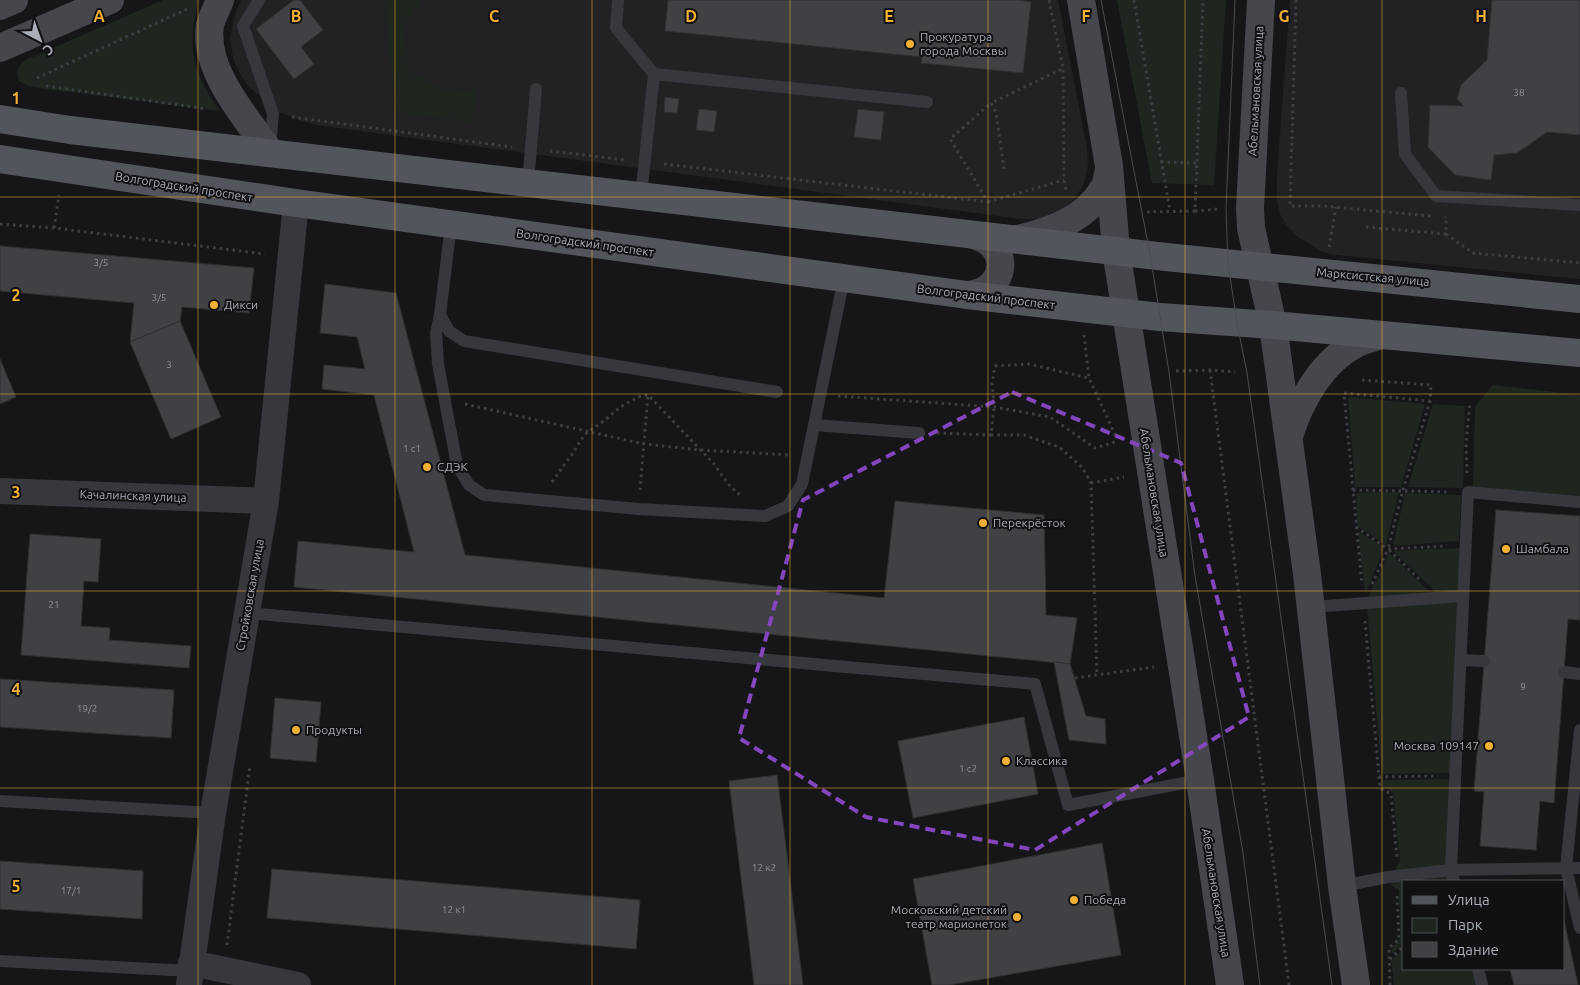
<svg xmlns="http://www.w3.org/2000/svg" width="1580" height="985" font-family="Ubuntu,sans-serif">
<rect width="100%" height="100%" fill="#161618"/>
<g fill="#222225">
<polygon points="241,0 1058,0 1087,148 1088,166 1084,184 1073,201 1058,212 1039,219 1020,219 316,125 299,120 279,112 249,87 240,74 233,58 230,38 234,17"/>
<polygon points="1290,0 1580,0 1580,279 1337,255 1322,252 1298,237 1287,226 1280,214 1277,201 1277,174"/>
</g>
<g fill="#1e261f">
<path d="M163 0H199C186 47 192 72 220 111L31 87 19 81C15 70 18 65 28 59Z"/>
<polygon points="385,0 421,0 402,27 409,71 440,89 476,92 471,122 396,112"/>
<polygon points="1117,0 1226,0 1214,185 1152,183"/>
<polygon points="1493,385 1580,395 1580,496 1473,488 1475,406"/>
<polygon points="1348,397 1425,404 1401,487 1355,487"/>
<polygon points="1433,404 1465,406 1463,488 1408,487"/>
<polygon points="1399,492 1386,545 1358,526 1356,493"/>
<polygon points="1405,493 1461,495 1459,541 1393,546"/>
<polygon points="1358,531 1384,548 1365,595"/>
<polygon points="1459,548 1459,591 1436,592 1393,551"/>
<polygon points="1389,553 1431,593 1367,599"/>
<polygon points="1458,602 1450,773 1382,774 1367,608"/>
<polygon points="1449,779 1446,866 1394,872 1400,860 1393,793 1383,787 1382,780"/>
<polygon points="1448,875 1449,881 1404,881 1404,943 1392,954 1392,948 1400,938 1399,890 1391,885 1391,881"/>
<polygon points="1404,949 1404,969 1473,969 1477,985 1394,985 1391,960"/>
</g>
<g fill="#404145" stroke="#303034">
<polygon points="294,0 300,0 323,30 301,47 314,64 294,79 256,29"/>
<polygon points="668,0 1020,0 1031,2 1023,73 921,63 922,57 665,31"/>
<polygon points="1492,0 1580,0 1580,135 1547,132 1517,153 1494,155 1491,180 1455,175 1428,147 1430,105 1464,106 1457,99 1461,85 1487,60"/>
<polygon points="665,97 679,99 677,113 664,112"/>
<polygon points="699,109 717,111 714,132 696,130"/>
<polygon points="858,109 884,112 881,140 854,137"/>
<polygon points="0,246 254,268 249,313 182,307 180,321 130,342 134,303 0,291"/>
<polygon points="325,284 396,293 465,555 884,598 895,501 1044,515 1046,615 1077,618 1070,664 294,587 298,541 414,552 374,395 322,389 324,365 365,369 357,337 320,333"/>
<polygon points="180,321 221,417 171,439 130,342"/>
<polygon points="0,359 16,397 0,404"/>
<polygon points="1496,510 1580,516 1580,620 1568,619 1554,803 1540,801 1536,850 1480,846 1484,792 1474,791"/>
<polygon points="30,534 101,539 98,582 84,581 81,626 110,628 109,640 191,646 189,668 21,655"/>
<polygon points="1054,662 1070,664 1086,716 1105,719 1106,744 1069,740"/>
<polygon points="0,679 174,690 171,738 0,727"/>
<polygon points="275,698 321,702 316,762 270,758"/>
<polygon points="1024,717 1038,794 913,818 898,741"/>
<polygon points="777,775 803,985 754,985 745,910 729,781"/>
<polygon points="1102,843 1121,955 949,985 932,985 913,879"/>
<polygon points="0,861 143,871 142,919 0,909"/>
<polygon points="272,869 640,900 636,949 267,918"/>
<polygon points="1564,920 1578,985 1514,985 1510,969 1564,969"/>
</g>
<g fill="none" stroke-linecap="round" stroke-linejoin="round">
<g stroke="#3d3f44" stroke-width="3" stroke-dasharray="2.5 4" stroke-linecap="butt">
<polyline points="1049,0 1063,68 1064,180 1066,190"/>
<polyline points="1134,0 1170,211"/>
<polyline points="1296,0 1290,206 1323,206 1431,216"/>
<polyline points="37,78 187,9"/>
<polyline points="46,86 207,109"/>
<polyline points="292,117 512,147"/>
<polyline points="550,151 626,160"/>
<polyline points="1161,162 1198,163"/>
<polyline points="664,164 988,202 950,139 991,103"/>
<polyline points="1004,169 996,112 991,103 1062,69"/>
<polyline points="988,202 1064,180"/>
<polyline points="1195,211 1218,209"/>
<polyline points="1147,212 1195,211 1203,0"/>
<polyline points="0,224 54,228 265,254"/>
<polyline points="1366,227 1446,234 1446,217 1445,217"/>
<polyline points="54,228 59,195"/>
<polyline points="1446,234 1473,253 1580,263"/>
<polyline points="1329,247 1336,207"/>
<polyline points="1084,335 1089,378 1117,439"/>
<polyline points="1210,370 1289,985"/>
<polyline points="1176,371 1210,370 1235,372"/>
<polyline points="1362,380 1431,385 1430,401 1344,393 1362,585"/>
<polyline points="838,396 994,407 1050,417 1095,448 1118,441"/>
<polyline points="465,404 644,444 700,450 789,455"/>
<polyline points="937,433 991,435 994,407 992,383 995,366 1028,364 1089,378"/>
<polyline points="991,435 1024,435 1059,447 1082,467 1091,483 1097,675"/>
<polyline points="1467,473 1466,444 1470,402"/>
<polyline points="552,482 573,453 584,435 605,420 619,408 638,397 648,395 714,464 729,485 740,495"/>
<polyline points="1091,483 1124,477"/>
<polyline points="640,490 648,395"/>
<polyline points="1353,490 1448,492"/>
<polyline points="1356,527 1388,549 1447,546"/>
<polyline points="1419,579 1388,549 1403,490 1430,401"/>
<polyline points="1372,584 1388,549"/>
<polyline points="1365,621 1380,788 1391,794 1397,858"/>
<polyline points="1075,678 1154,667"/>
<polyline points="1379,777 1438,776"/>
<polyline points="227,945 250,765"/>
<polyline points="1390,959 1404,946"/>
<polyline points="1390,985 1389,948 1399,939 1397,896"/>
</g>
<g stroke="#37383d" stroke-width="12">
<polyline points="259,0 243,26 273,114 270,147"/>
<polyline points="618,0 616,28 654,74"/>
<polyline points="1401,93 1405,154 1436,196 1580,205"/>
<polyline points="528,183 536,89"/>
<polyline points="641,196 654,74 927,102"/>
<polyline points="451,225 440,315 449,331 464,341 777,392"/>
<polyline points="440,315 436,333 438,364 457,465 469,485 484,495 639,509 765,516 788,506 802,484 844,278"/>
<polyline points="814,425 919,433"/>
<polyline points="1311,607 1463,596"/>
<polyline points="248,613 1035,684 1068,805 1200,780"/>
<polyline points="1461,660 1484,661"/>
<polyline points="1564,672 1580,674"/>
<polyline points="1580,730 1566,868 1580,928"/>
<polyline points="0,801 213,813"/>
<polyline points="1454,881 1451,870 1468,492 1580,502"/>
<polyline points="1342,886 1388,877 1451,870 1580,868"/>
<polyline points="0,961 191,971"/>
<polyline points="1478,969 1482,985"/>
</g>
<g stroke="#37383d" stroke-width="26">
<polyline points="0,491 266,501"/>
<polyline points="191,963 298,985"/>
<polyline points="189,985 213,813 266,501 296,203"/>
</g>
<g stroke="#45474d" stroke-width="28">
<path d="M220 0C217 8 212 17 210 25 203 71 246 117 270 152"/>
<polyline points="1081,0 1109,166 1116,250 1200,780 1230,985"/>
<polyline points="1261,0 1250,208 1251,228 1273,325 1307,574 1342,886 1356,985"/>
<polyline points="0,6 14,0"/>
<polyline points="0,48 110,0"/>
<path d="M1018 239C1050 231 1085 220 1103 189 1107 184 1107 176 1109 170"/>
<path d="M967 295C1007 292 1013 246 974 235"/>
<path d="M1289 436C1300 401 1322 361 1356 344 1364 340 1373 338 1381 335"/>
</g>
<g stroke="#53555c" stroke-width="28">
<polyline points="0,119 70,130 1166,257 1580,299"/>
<polyline points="0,159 296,203 967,295 1160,317 1273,325 1580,353"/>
</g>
<g stroke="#4a4c52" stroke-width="1">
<polyline points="1101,0 1150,254 1169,372 1195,576 1243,853 1260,985"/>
<polyline points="1235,0 1226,209 1228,263 1237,323 1247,373 1332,985"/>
</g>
</g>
<path fill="none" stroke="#8446be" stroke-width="4" stroke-dasharray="10 6" stroke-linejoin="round" d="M1012 392 1181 463 1249 717 1035 850 866 817 739 738 803 500Z"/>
<path fill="none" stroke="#f2b134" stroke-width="1" stroke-opacity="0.55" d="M198 0V985M395 0V985M592 0V985M790 0V985M988 0V985M1185 0V985M1382 0V985M0 197H1580M0 394H1580M0 591H1580M0 788H1580"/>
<g fill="#f2b134" stroke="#111113" stroke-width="2">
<circle cx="910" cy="44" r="5"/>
<circle cx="214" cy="305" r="5"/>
<circle cx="427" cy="467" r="5"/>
<circle cx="983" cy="523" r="5"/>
<circle cx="1506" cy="549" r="5"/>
<circle cx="296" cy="730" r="5"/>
<circle cx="1489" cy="746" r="5"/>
<circle cx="1006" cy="761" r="5"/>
<circle cx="1074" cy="900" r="5"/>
<circle cx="1017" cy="917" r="5"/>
</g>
<g text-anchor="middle" stroke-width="4" stroke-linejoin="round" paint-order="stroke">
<g font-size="10" fill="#8e929b">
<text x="1519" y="96">38</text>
<text x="101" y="266">3/5</text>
<text x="159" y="301">3/5</text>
<text x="169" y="368">3</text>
<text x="412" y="452">1 с1</text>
<text x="54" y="608">21</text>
<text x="1523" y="690">9</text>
<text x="87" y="712">19/2</text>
<text x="968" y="772">1 с2</text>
<text x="764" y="871">12 к2</text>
<text x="71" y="894">17/1</text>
<text x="454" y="913">12 к1</text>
</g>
<g font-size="12" fill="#a8adb8" stroke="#111113" text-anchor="start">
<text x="920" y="41">Прокуратура<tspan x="920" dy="14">города Москвы</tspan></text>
<text x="224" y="309">Дикси</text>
<text x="437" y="471">СДЭК</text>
<text x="993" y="527">Перекрёсток</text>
<text x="1516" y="553">Шамбала</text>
<text x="306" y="734">Продукты</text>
<text x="1479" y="750" text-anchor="end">Москва 109147</text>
<text x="1016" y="765">Классика</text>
<text x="1084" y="904">Победа</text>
<text x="1007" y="914" text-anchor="end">Московский детский<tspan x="1007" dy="14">театр марионеток</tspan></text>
</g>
<g font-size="12" fill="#a8adb8" stroke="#111113">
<text transform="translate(1256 91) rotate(-87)" y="4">Абельмановская улица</text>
<text transform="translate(184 187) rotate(9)" y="4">Волгоградский проспект</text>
<text transform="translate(585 243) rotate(8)" y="4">Волгоградский проспект</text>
<text transform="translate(1373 277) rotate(5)" y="4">Марксистская улица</text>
<text transform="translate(986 297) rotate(7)" y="4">Волгоградский проспект</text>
<text transform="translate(1154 493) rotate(81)" y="4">Абельмановская улица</text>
<text transform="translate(133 496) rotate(2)" y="4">Качалинская улица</text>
<text transform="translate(250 595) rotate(-80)" y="4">Стройковская улица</text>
<text transform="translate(1216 893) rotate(81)" y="4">Абельмановская улица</text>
</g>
</g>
<g font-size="16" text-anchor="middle" font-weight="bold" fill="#f2b134" stroke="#111113" stroke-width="4" stroke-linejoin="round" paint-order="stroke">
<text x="99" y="22">A</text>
<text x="296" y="22">B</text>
<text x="494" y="22">C</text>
<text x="691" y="22">D</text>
<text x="889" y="22">E</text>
<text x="1086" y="22">F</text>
<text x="1284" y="22">G</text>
<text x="1481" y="22">H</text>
<text x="16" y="104">1</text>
<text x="16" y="301">2</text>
<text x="16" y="498">3</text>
<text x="16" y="695">4</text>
<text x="16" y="892">5</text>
</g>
<rect x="1402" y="880" width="162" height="90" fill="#111113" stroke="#4d4f55"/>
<rect x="1412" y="896" width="25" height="8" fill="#53555c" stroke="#4d4f55"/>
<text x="1448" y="905" font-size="15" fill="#a8adb8">Улица</text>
<rect x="1412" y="918" width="25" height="15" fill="#1e261f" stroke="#4d4f55"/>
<text x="1448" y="930" font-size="15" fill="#a8adb8">Парк</text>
<rect x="1412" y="942" width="25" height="15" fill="#404145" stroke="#4d4f55"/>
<text x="1448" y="955" font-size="15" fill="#a8adb8">Здание</text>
<g transform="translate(40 40) rotate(139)" stroke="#111113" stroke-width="4" paint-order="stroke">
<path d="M0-4L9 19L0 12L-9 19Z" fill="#a8adb8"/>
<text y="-8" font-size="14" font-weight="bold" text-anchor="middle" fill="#a8adb8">С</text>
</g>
</svg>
